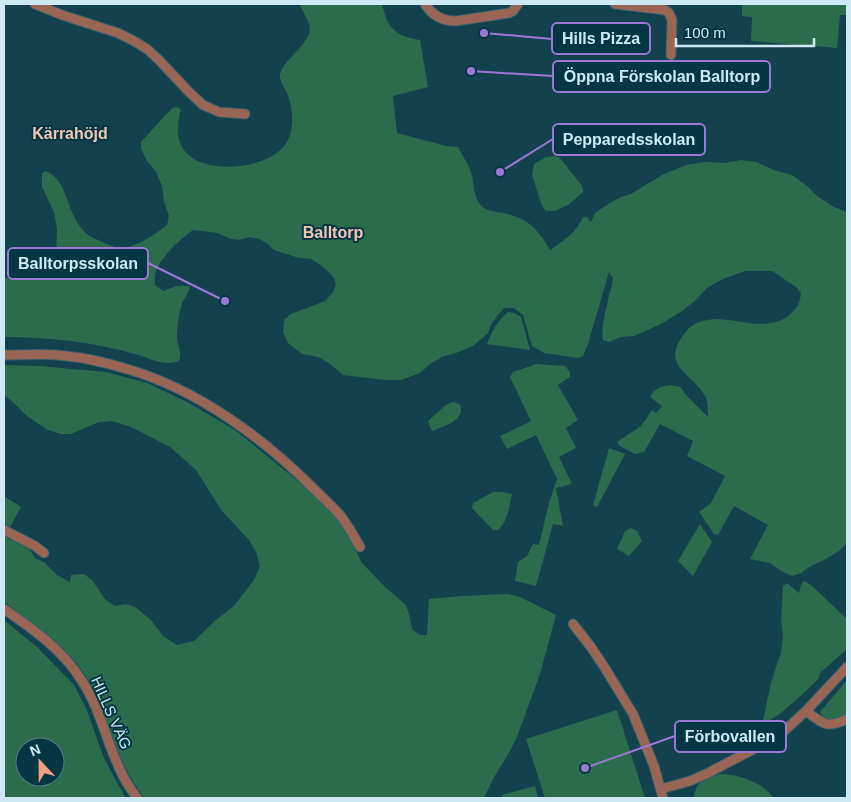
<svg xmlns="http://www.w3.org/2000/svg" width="851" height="802" font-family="Helvetica,sans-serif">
<rect width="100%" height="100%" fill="#13414e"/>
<g fill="#2b6c4d" fill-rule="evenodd">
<path d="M299 4H382C386 19 388 29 404 36 409 38 414 39 420 40L428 87 393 96 397 133 446 146 458 147C462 155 468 163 471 172 475 184 472 199 484 208 489 211 496 212 502 213 528 218 537 228 550 250 563 241 577 232 583 217H587L591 222 595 213 610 203 621 197 631 194 662 175 686 165 705 162 725 163 741 160 756 162 774 170 792 175 807 186 817 196 834 207 847 212V543L839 551 826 559 811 566 801 573 793 576 781 571 770 563 750 559 768 525 734 506 718 535 714 534 699 512 711 503 725 476 687 456 693 441 660 424 644 452 635 454 620 446 617 442 641 426 652 410 656 413 662 406 650 397 654 391 660 387 670 385 680 387 688 397 708 417C708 412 708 403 706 398 694 373 659 368 684 334 686 332 687 330 689 328 695 322 709 319 718 319 741 320 764 330 785 318 795 312 800 304 801 293L796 287 772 271H745L723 279 707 288 696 300 682 311 661 324 634 336 621 337 609 342 603 340C600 322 610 298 613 278L609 272 588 344 583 356 578 358 544 353 532 346 523 315 514 308H504L498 315 492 323 488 333 473 346 456 353 442 357 430 364 420 373 401 380H385L343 375 329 363 318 357 302 354 288 343 283 332 284 320 291 314 325 301 333 292 336 285 334 278 329 272 319 264 311 259 299 258 274 250 268 244 259 239 249 237 239 240 232 239 217 233 193 230C179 240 164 254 157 269 154 274 155 280 155 285L163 291 177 286H190C189 292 186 296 183 301 179 311 178 323 177 333 176 343 183 352 179 361 163 367 151 358 135 354 92 342 48 337 4 337V279L23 271 37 270 49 265 56 258 57 229 54 212 42 187V173L46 171C63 179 65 196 72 212 75 220 81 229 87 234 94 239 116 249 123 248 139 246 155 234 167 225L169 216 164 202 162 186 156 172 147 161 141 149V142L172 108 178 107 181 110C177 121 176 140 184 150 203 177 273 170 288 140 294 128 293 108 288 95 285 88 277 79 281 71 287 57 315 40 309 24 307 17 302 10 299 4Z"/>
<polygon points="722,4 847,4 847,15 840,15 837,48 751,41 752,17 742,16 742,5"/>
<polygon points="555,156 560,158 582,186 583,192 568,205 555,211 546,211 542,206 532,175 534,164 546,157"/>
<path d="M508 312 514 313 521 317 530 350 487 344C492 331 497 321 508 312Z"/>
<polygon points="536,364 565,366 570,372 570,377 558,385 578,420 566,428 576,448 559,457 572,484 556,488 563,526 553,524 536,586 515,581 518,562 527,556 533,544 539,545 549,503 557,479 536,435 507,449 500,436 531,421 510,377 513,372"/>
<path d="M4 365 39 366 106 372 147 383 189 403 235 430 310 491 341 521 362 563 385 587 406 605 410 618 412 629 419 635H427L429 599 462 596 508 594 520 597 556 615 540 674 517 737 510 751 493 779 484 798H144C138 789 131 779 126 769 109 734 102 695 77 664 57 639 29 621 4 602V535L30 550 35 558 45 563 57 575 70 582 71 575 84 574 92 580 105 599 115 606 126 604 135 607 151 620 163 636 177 645 194 641 217 619 233 607 254 580 260 566 256 552 249 540 222 511 196 470 170 447 131 427 112 421 99 422 71 434H61L48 430 27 416 13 402 4 395Z"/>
<path d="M453 402C458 403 461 404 461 409 462 422 441 427 432 431L428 421 446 405Z"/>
<polygon points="609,448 625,454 597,507 593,505"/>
<path d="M493 492H502L512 494C509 506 508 522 498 530H493L472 508 473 503Z"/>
<polygon points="4,496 21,507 10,527 4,524"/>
<polygon points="700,524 712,542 693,576 678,561"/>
<polygon points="631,528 637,531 642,541 629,556 617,549 625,531"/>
<path d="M804 581 811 585 847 619V649L820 673 819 678C801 696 784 713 762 725L771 683 781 652 783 635 781 621 783 586 787 583 799 593 801 585Z"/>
<path d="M4 620 37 647 74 685 86 708 104 758 116 781 126 798H4ZM25 747H55V777H25Z"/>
<path d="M847 680V714C837 720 826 725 820 712Z"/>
<polygon points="617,710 645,798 545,798 526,739"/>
<path d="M719 774C739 774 762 782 774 798H694C696 780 704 780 719 774Z"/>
<polygon points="535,786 538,798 503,798 502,795"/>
</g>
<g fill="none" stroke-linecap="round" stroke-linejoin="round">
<g stroke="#345f6c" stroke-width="11">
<g id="minor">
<polyline points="35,4 62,15 118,33 134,41 147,49 158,59 189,92 203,105 219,112 245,114"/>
<path d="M425 4C432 15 442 21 456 21L509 13 513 11 518 4"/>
<polyline points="615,4 665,10 669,13 672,20 671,55"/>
<path d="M4 355C21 355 39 354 57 355 80 357 105 362 127 369 197 389 263 438 313 488 322 497 332 506 340 515 348 525 354 536 360 547"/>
<polyline points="4,530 35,546 44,553"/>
<path d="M4 609C33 629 63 650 82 681 101 710 107 745 123 776 127 784 132 791 137 798"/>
<polyline points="573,624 591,647 603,665 633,714 654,766 663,798"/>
<path d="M806 711C824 724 826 729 847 719"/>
<polyline points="661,789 690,781 706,774 750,751 784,731 806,711 847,667"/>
</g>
</g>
<use href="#minor" stroke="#965" stroke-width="9"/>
</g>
<g text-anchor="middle" stroke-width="4" stroke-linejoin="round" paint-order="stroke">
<g font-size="15" fill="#cdeaf4" stroke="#053643">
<text transform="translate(111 713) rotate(66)" y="5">HILLS VÄG</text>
</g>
<g font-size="16" font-weight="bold" fill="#f6c6b5" stroke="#053643">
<text x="70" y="139">Kärrahöjd</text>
<text x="333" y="238">Balltorp</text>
</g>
</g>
<path fill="none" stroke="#9c78d4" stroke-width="2" d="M484 33L552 39M471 71L553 76M500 172L553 139M225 301L148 263M585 768L675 736"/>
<g fill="#9c78d4" stroke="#053643" stroke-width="2">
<circle cx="484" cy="33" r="5"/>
<circle cx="471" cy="71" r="5"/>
<circle cx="500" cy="172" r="5"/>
<circle cx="225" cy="301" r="5"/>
<circle cx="585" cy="768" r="5"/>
</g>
<g fill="#053643" stroke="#9c78d4" stroke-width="2">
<rect x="552" y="23" width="98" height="31" rx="5"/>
<rect x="553" y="61" width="217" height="31" rx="5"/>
<rect x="553" y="124" width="152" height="31" rx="5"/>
<rect x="8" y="248" width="140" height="31" rx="5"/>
<rect x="675" y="721" width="111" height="31" rx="5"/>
</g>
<g font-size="16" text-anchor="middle" font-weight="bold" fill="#cdeaf4">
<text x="601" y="44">Hills Pizza</text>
<text x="662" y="82">Öppna Förskolan Balltorp</text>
<text x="629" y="145">Pepparedsskolan</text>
<text x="78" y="269">Balltorpsskolan</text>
<text x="730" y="742">Förbovallen</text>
</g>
<rect width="851" height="802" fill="none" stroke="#cdeaf4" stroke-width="10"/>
<g transform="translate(40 762) rotate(338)"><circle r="24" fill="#053643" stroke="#557e8a"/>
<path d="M0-4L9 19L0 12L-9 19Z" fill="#f39f83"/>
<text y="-8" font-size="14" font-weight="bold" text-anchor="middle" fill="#cdeaf4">N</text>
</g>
<path d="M676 38v8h138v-8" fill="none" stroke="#cdeaf4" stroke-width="2.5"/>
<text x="684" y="38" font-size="15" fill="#cdeaf4" stroke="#053643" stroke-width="4" paint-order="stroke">100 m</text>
</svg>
